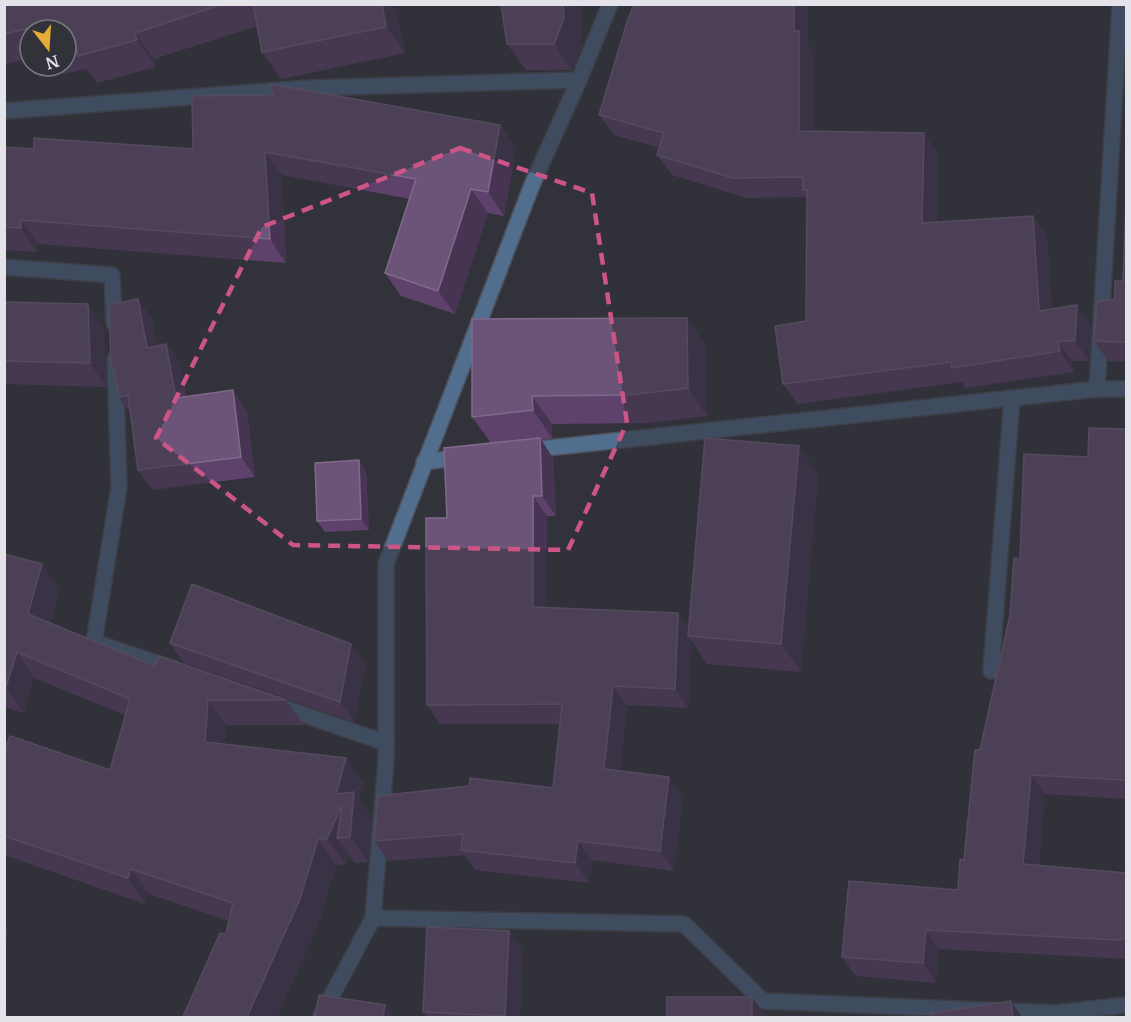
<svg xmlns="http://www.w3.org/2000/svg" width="1131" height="1022" font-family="Merriweather,serif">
<rect width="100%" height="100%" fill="#32323b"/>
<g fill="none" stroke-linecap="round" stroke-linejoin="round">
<g stroke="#4e4e57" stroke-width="18">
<g id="street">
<polyline points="4,111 310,88 579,80"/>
<polyline points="4,267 112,275 114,323"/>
<polyline points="115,359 119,487 94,642 174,669"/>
<polyline points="1097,389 1120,4"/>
<polyline points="529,450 1097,389 1126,389"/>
<polyline points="424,462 463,457"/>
<polyline points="991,671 1012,398"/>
<polyline points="276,705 386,743"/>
<polyline points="373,918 684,924 763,1001 1056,1013 1126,1005"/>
<polyline points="320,1018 373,918 386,762 386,564 532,185 579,80 610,4"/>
</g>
</g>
<use href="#street" stroke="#516e8f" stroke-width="15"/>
</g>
<g fill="#5e426b">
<polygon points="4,4 395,4 405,53 281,79 262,52 257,26 154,59 156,67 97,83 87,69 64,74 58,66 66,66 66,30 30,30 30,59 4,64"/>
<polygon points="501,4 582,46 572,70 526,70 507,44"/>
<polygon points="808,44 813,51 813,131 938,153 937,222 1033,216 1047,237 1052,309 1077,305 1091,325 1089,361 1072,361 1074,372 966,388 962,382 798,404 783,384 806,321 807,197 747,198 672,175 657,155 660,148 614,135 599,115"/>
<polygon points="500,125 516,148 504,216 488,213 455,314 401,296 385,273 410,199 282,175 286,263 38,244 37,252 4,250 4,147 34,149 193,149"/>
<polygon points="1126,200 1126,362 1108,361 1094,341 1115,299 1123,281"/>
<polygon points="138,299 152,319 157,346 166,344 181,364 186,397 247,411 255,477 152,490 138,470 130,413 119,397 114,371 111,367"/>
<polygon points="4,302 104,327 106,387 4,384"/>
<polygon points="687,318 707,347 707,416 649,423 552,424 552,438 541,440 553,458 556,516 547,516 547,607 678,613 688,627 818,474 801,672 707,664 692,641 688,708 627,705 620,771 683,797 674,871 592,860 589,883 475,870 465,855 388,861 374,841 553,788 560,724 440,724 427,705 447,518 491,443 472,417"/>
<polygon points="1126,429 1126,799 1045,794 1039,866 1126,873 1126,959 939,949 936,983 856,976 842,957 958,890 964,860 980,750 1010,615 1020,559 1088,457"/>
<polygon points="359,460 366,471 369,530 325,532 317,521"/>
<polygon points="4,554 42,564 60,590 50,623 155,666 286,700 304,725 226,725 224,744 346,758 364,784 359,800 372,818 368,862 355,863 349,855 345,864 336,865 318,925 277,1017 183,1017 226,934 229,921 149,894 145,904 4,855 4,753 110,770 125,715 34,678 24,713 4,707"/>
<polygon points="170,643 351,644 366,664 354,722 184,663"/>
<polygon points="509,931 523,952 520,1017 427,1017 423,1012"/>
</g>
<g fill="#463452">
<polygon points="382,4 395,4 405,53 386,27"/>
<polygon points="563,4 581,4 582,46 572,70 554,44"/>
<polygon points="794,4 808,4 808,44 813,51 813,151 799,131 794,31"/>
<polygon points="135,33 154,59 156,67 137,40"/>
<polygon points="500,125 516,148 504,216 488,192"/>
<polygon points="924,133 938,153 936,243 922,223"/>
<polygon points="265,152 282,175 286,263 270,239"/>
<polygon points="471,189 488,213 455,314 438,291"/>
<polygon points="1033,216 1047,237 1053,331 1039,311"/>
<polygon points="21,220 38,244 37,252 21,228"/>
<polygon points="138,299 152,319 161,368 147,348"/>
<polygon points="88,304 104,327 106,387 90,363"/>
<polygon points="1077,305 1091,325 1089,361 1075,341"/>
<polygon points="687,318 707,347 707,416 688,388"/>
<polygon points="1058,341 1072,361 1074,372 1060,351"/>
<polygon points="166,344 181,364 190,418 176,398"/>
<polygon points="233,390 247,411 255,477 241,457"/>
<polygon points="532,396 552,424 552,438 533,410"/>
<polygon points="540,438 553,458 556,516 542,496"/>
<polygon points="799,446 818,474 801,672 781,644"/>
<polygon points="359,460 366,471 369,530 361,519"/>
<polygon points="533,496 547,516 547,626 533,607"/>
<polygon points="42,564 60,590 45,640 28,614"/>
<polygon points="678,613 692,632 688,636 692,641 688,708 675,689"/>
<polygon points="351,644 366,664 354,722 340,702"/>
<polygon points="17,652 34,678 24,713 6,687"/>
<polygon points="613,686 627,705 618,788 604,769"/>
<polygon points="208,700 226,725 223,767 205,742"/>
<polygon points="346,758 364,784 359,800 372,818 368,862 350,837 337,838 349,855 345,864 327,839 336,794"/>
<polygon points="1031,775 1045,794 1037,884 1023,864"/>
<polygon points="669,777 683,797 674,871 660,851"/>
<polygon points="318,839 336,865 318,925 277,1017 247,1017"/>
<polygon points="578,841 592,860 589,883 575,863"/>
<polygon points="131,869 149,894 145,904 128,878"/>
<polygon points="4,924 8,930 4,961"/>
<polygon points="926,930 939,949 936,983 923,963"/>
<polygon points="509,931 523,952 520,1017 506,1017 505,1016"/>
<polygon points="752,997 767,1017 752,1017"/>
<polygon points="1011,1001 1022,1017 1013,1017"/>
<polygon points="385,1005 394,1017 383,1017"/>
<polygon points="4,1009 10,1017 4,1017"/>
</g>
<g fill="#6c5378" stroke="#7f6a8a" stroke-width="1.5">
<polygon points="4,4 223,4 135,33 137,40 78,56 74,41 66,43 66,30 40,30 39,26 4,34"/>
<polygon points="253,4 382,4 386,27 262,52"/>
<polygon points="501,4 563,4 564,19 554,44 507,44"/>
<polygon points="634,4 794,4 794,31 799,31 799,131 924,133 922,223 1033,216 1039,311 1077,305 1075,341 1058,341 1060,351 952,368 951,362 783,384 775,326 806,321 807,190 803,190 803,177 733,178 657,155 664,133 599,115 627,22"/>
<polygon points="270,84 500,125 488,192 471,189 438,291 385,273 416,179 265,152 270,239 21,220 21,228 4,227 4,147 34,149 34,138 193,149 192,96 273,95"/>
<polygon points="1126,200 1126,342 1094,341 1097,302 1115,299 1115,281 1123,281"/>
<polygon points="138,299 147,348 166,344 176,398 233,390 241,457 138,470 128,395 119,397 113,367 111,367 109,305"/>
<polygon points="4,302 88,304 90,363 4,361"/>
<polygon points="687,318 688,388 629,395 532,396 533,410 472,417 472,319"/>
<polygon points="1089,428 1126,429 1126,780 1031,775 1023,864 1126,873 1126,938 1119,940 926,930 923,963 842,957 849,881 958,890 960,859 964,860 975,750 980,750 1010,615 1014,558 1020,559 1024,454 1088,457"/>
<polygon points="540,438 542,496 533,496 533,607 678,613 675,689 613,686 604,769 669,777 660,851 578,841 575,863 461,850 463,834 374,841 378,796 469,786 470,778 553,788 562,704 427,705 426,518 447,518 444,448"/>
<polygon points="705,438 799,446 781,644 688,636"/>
<polygon points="359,460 361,519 317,521 315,463"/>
<polygon points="4,554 42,564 28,614 155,666 159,656 286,700 208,700 205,742 346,758 336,794 354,792 350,837 337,838 342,805 327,839 318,839 300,899 247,1017 183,1017 220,933 226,934 233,903 131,869 128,878 4,836 4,753 10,736 110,770 130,699 17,652 6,687 4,687"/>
<polygon points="192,584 351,644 340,702 170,643"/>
<polygon points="427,927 509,931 505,1016 423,1012"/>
<polygon points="319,995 385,1005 383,1017 315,1017"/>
<rect x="667" y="997" width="85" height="20"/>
<polygon points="1011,1001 1013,1017 933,1017 932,1013"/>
</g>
<path d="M0 0H1131V1022H0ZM460 148 592 193 627 423 568 550 293 545 156 438 262 227Z" fill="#32323b" fill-opacity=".55" fill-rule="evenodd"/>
<path fill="none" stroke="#cc5586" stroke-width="4.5" stroke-dasharray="12 8" stroke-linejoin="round" d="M460 148 592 193 627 423 568 550 293 545 156 438 262 227Z"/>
<rect width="1131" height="1022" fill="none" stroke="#e3e3e9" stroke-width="12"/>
<g transform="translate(48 48) rotate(163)"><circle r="28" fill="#32323b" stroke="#797981" stroke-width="1.5"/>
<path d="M0-4.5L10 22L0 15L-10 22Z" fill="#e5ad35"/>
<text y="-9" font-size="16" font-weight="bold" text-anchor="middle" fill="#e3e3e9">N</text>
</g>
</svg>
